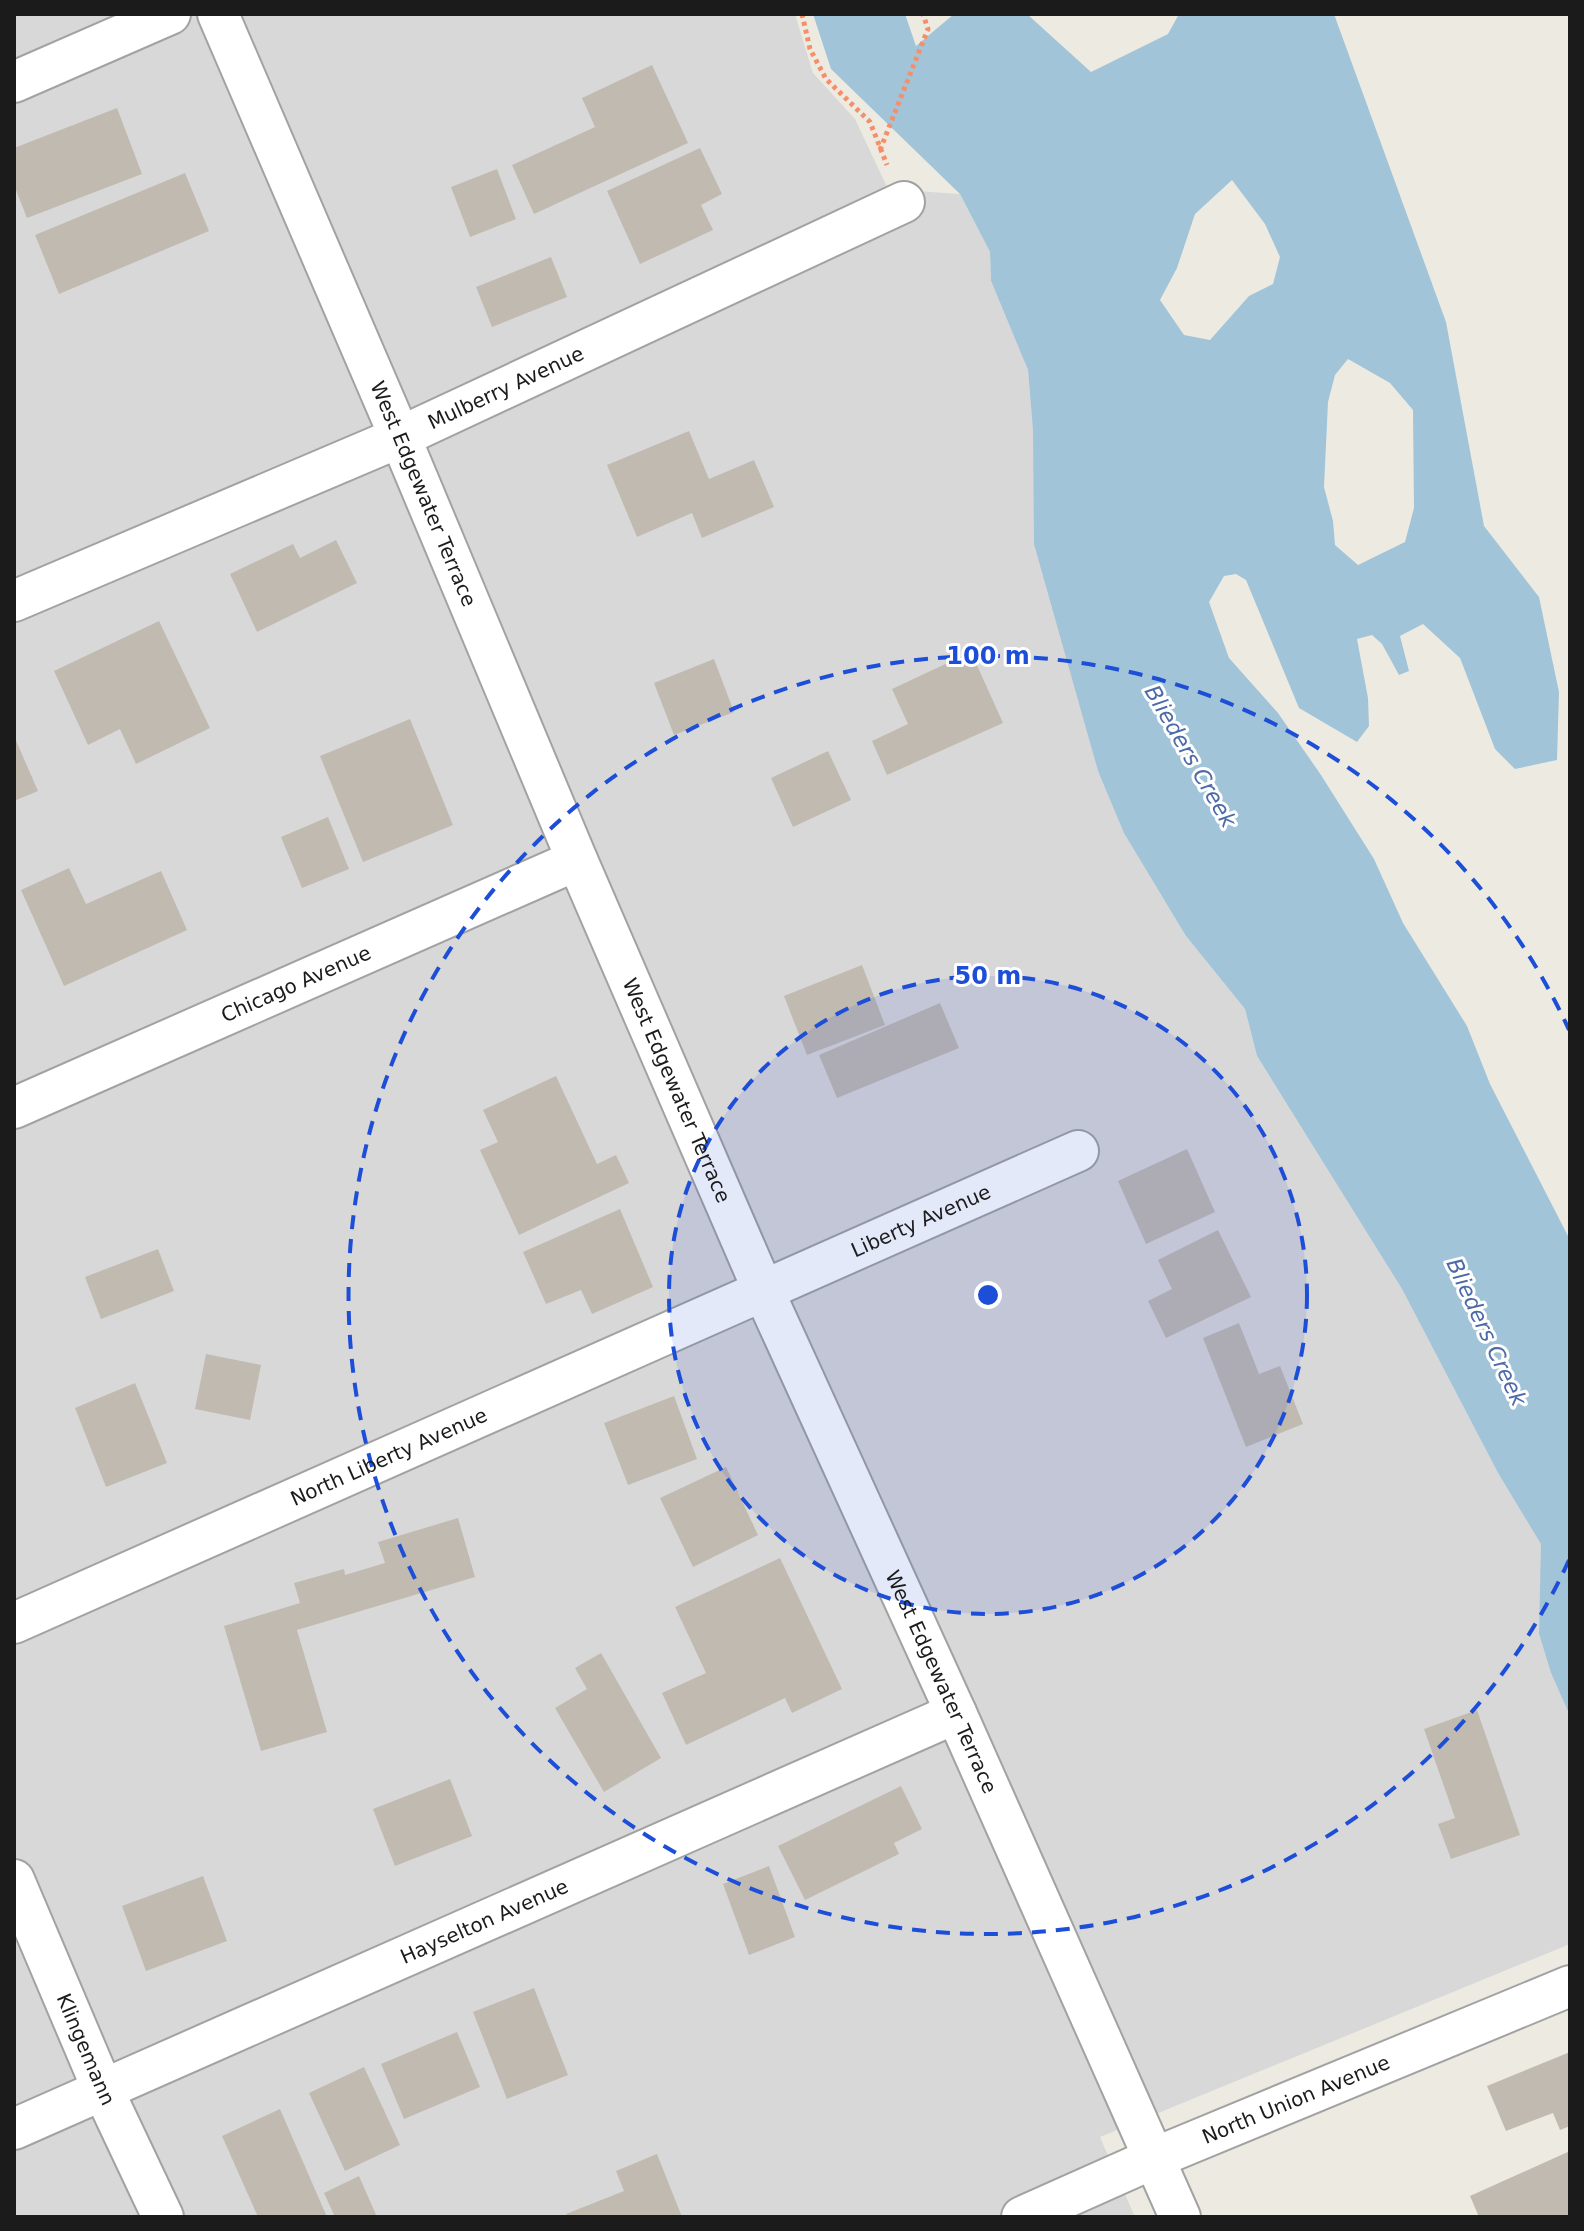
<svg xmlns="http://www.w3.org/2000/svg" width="1584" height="2231" font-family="'DejaVu Sans',sans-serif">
<rect width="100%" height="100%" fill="#edebe1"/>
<polygon fill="#d9d8d8" points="14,14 795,14 813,73 855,119 888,189 960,194 990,252 991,281 1028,370 1033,430 1069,664 1098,771 1186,936 1245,1009 1257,1056 1402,1289 1498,1473 1542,1544 1539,1634 1551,1673 1570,1716 1570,1944 1100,2137 1135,2217 14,2217"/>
<path fill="#a2c4d9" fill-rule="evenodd" d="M813 14H905L916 46 954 14H1027L1091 72 1168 34 1179 14H1334L1446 322 1484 526 1539 597 1559 692 1557 760 1515 769 1495 749 1460 658 1423 624 1400 636 1409 671 1399 675 1382 644 1372 635 1357 639 1368 698 1369 726 1357 742 1299 708 1246 580 1236 574 1224 576 1209 602 1229 658 1278 713 1321 775 1374 859 1403 923 1467 1026 1490 1084 1570 1240V1716L1551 1673 1539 1634 1541 1544 1498 1473 1402 1289 1257 1056 1245 1009 1186 936 1124 833 1098 771 1034 544 1033 431 1028 370 991 281 990 252 960 194 831 69ZM1232 180 1265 224 1280 257 1273 284 1249 296 1210 340 1184 335 1160 300 1177 268 1195 214ZM1348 359 1390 383 1413 410 1414 508 1405 542 1358 565 1335 545 1333 521 1324 487 1328 402 1335 375Z"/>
<g fill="#c1bab1">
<polygon points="652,65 688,143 534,214 512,165 595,127 582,98"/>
<polygon points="117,108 142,174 27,218 14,185 14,148"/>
<polygon points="700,148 722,194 701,205 713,230 640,264 607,191"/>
<polygon points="497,169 516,219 470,237 451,187"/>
<polygon points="185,173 209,231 59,294 35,235"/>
<polygon points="551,257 567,297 492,327 476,287"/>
<polygon points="689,431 709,479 754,460 774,507 702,538 692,513 637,537 607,465"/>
<polygon points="336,540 357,583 257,632 230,574 293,544 300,558"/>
<polygon points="159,621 210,728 136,764 120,729 88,745 54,671"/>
<polygon points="971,652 1003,723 887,775 872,741 908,724 892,689"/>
<polygon points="714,659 734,712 674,735 654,683"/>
<polygon points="410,719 453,825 363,862 320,756"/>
<polygon points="14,736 38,791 14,801"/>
<polygon points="828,751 851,800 793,827 771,778"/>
<polygon points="328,817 349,869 302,888 281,837"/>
<polygon points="69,868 86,904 161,871 187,930 64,986 21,890"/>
<polygon points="862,965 885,1025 807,1055 784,996"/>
<polygon points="940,1003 959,1048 837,1098 819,1055"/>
<polygon points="556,1076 597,1164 616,1155 629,1183 519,1235 480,1150 498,1142 483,1110"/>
<polygon points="1187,1149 1215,1212 1146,1244 1118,1181"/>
<polygon points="620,1209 653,1287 592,1314 581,1290 546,1304 523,1252"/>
<polygon points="1218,1230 1251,1297 1166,1338 1148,1301 1172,1289 1158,1260"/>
<polygon points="158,1249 174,1291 101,1319 85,1277"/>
<polygon points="1239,1323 1259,1374 1280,1366 1303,1424 1246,1447 1203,1338"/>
<polygon points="206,1354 261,1365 250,1420 195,1409"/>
<polygon points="135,1383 167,1463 106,1487 75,1408"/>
<polygon points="674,1396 697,1459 628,1485 604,1423"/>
<polygon points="726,1467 758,1535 693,1567 660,1498"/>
<polygon points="458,1518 475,1577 297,1630 327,1732 261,1751 224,1626 300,1603 294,1583 344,1569 345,1575 385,1563 378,1542"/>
<polygon points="780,1558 842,1689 792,1713 785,1698 686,1745 662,1693 706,1673 675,1607"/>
<polygon points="601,1653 661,1758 604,1792 555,1708 587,1689 575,1668"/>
<polygon points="1477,1710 1520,1835 1451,1859 1438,1824 1455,1818 1424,1729"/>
<polygon points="450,1779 472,1836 395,1866 373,1809"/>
<polygon points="901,1786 922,1829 894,1843 899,1854 805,1900 778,1846"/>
<polygon points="769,1866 795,1937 749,1955 723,1884"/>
<polygon points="203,1876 227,1941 146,1971 122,1906"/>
<polygon points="534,1988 568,2075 507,2099 473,2012"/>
<polygon points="457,2032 480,2087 404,2119 381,2064"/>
<polygon points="1570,2052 1570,2126 1560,2130 1553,2113 1506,2131 1487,2086"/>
<polygon points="364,2067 400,2145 345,2171 309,2093"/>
<polygon points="280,2109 327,2217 258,2217 222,2136"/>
<polygon points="1570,2151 1570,2217 1479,2217 1470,2196"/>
<polygon points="657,2154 682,2217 568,2217 566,2214 624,2191 616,2171"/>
<polygon points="359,2176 377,2217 335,2217 324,2193"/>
</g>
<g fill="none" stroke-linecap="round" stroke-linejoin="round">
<g stroke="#a2a2a2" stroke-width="44">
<g id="street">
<path id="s1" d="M218 14 400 437 577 860 764 1292 956 1713 1180 2217"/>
<polyline points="14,82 170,14"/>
<path id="s2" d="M14 601 400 437 904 202"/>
<path id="s3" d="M14 1108 577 860"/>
<path id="s4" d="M14 1623 1078 1151"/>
<path id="s5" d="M14 1880 103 2090 163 2217"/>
<path id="s6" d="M14 2129 956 1713"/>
<path id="s7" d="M1022 2217 1152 2159 1570 1986"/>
</g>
</g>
<g stroke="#f58f6a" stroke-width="5" stroke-dasharray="4 4" stroke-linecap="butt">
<polyline points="802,14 810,49 826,79 870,122 887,165"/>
<polyline points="880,150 928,29 923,14"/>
</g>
<use href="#street" stroke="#fff" stroke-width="40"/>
</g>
<circle cx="988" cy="1295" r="319" fill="#1d4ed8" fill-opacity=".12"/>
<g fill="none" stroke="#1d4ed8" stroke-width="4" stroke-dasharray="14 10">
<circle cx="988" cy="1295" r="319"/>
<path d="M1569 1560A639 639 0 1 1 1569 1030"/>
</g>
<g text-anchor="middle" stroke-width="6" stroke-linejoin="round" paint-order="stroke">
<g font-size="20" fill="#1b1b1b" stroke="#fff">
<text dy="7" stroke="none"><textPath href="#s2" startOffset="536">Mulberry Avenue</textPath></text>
<text dy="7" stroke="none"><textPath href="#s1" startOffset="522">West Edgewater Terrace</textPath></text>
<text dy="7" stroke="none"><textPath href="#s3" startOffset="308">Chicago Avenue</textPath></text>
<text dy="7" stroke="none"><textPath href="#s1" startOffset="1170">West Edgewater Terrace</textPath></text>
<text dy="7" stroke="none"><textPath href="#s4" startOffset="992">Liberty Avenue</textPath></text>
<text dy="7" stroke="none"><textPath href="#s4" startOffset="410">North Liberty Avenue</textPath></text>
<text dy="7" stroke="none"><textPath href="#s1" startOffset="1818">West Edgewater Terrace</textPath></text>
<text dy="7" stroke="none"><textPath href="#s6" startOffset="514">Hayselton Avenue</textPath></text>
<text dy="7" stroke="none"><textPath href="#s5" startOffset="184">Klingemann</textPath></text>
<text dy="7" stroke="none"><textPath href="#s7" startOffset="298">North Union Avenue</textPath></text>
</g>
<g font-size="22" font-style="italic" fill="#4c6aa7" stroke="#fff">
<text transform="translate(1191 756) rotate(60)" y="8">Blieders Creek</text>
<text transform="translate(1487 1332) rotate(65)" y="8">Blieders Creek</text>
</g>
</g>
<circle cx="988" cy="1295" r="12" fill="#1d4ed8" stroke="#fff" stroke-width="4"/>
<g font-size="24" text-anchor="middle" font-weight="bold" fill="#1d4ed8" stroke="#fff" stroke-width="6" stroke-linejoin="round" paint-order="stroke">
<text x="988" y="664">100 m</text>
<text x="988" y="984">50 m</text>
</g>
<rect width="1584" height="2231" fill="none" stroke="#1b1b1b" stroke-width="32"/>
</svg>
